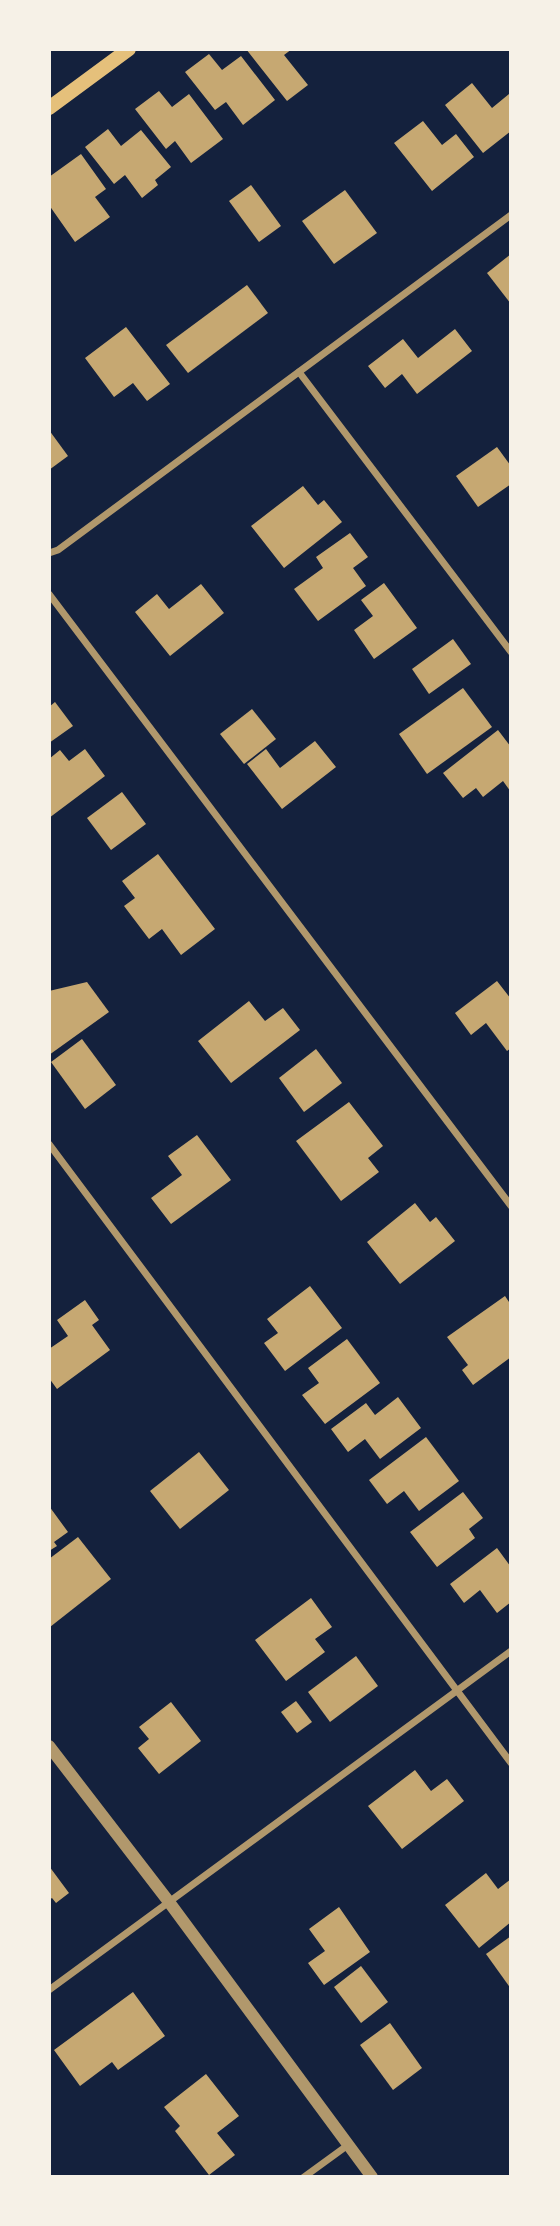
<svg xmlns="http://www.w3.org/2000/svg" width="560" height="2226" font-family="'Times New Roman',serif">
<rect width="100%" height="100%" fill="#14213d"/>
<g fill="#c6a872">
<polygon points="246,49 292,49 284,55 308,85 287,101"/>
<polygon points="209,54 222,70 241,56 275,100 243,125 226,102 215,110 185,72"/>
<polygon points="472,83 492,108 509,94 511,97 511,131 483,153 445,105"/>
<polygon points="159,91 172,107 189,94 223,139 191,163 175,141 166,149 135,109"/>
<polygon points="423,121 442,145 456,134 474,157 432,191 394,143"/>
<polygon points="108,129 121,146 141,130 171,167 155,180 158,185 142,198 125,175 114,184 85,147"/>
<polygon points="81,154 106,189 95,197 110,217 75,242 49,205 49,177"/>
<polygon points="251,185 281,226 259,242 229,201"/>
<polygon points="345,190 377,233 334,264 302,221"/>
<polygon points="511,254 511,304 487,273"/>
<polygon points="247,285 268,313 188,373 166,345"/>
<polygon points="126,327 170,384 147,401 133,383 114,397 85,358"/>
<polygon points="455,329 472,351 417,394 402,374 385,388 368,366 403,339 418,358"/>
<polygon points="49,430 68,456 49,470"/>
<polygon points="497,447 511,466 511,484 478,507 456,476"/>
<polygon points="303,486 318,505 324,500 342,522 284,568 251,526"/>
<polygon points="350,533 368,557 353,568 366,586 318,621 294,589 323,568 316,557"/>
<polygon points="384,583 417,628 374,659 354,630 373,616 361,600"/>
<polygon points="201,584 224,613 170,656 135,612 157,594 169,609"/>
<polygon points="453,639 471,664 429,694 412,669"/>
<polygon points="463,688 492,727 427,774 399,734"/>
<polygon points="55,702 73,726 49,743 49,707"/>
<polygon points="252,709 276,739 244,764 220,734"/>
<polygon points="498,730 511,747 511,792 503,781 483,797 476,788 463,798 443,773"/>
<polygon points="315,741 336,767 282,809 247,764 266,749 280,768"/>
<polygon points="85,749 105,776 49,818 49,759 60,750 69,761"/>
<polygon points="122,792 146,824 111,850 87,818"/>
<polygon points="158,854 215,929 181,955 162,929 149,939 124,906 135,898 122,881"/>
<polygon points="497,981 511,999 511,1048 507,1051 486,1023 471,1035 455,1013"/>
<polygon points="87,982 109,1012 49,1055 49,991"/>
<polygon points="249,1001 265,1021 283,1008 300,1030 231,1083 198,1041"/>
<polygon points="82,1039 116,1085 85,1109 51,1062"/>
<polygon points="316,1049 342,1083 304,1112 279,1078"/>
<polygon points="349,1102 383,1146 368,1158 379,1172 341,1201 296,1141"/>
<polygon points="197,1135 231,1180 171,1224 151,1198 182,1175 168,1156"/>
<polygon points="415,1203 430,1222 436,1217 455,1241 400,1284 367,1242"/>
<polygon points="310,1286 342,1328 285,1371 264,1343 278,1333 267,1319"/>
<polygon points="505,1296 511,1305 511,1357 473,1385 462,1370 468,1365 447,1337"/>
<polygon points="85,1300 99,1320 92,1325 110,1350 57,1389 49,1378 49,1349 68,1336 57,1320"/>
<polygon points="347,1339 380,1383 325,1424 302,1395 319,1383 308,1368"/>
<polygon points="398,1397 421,1428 380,1459 365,1439 348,1452 331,1429 366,1403 375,1415"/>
<polygon points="426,1437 459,1481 419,1511 404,1491 387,1504 369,1480"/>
<polygon points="199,1452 229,1490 180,1529 150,1491"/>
<polygon points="463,1492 483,1518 469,1529 475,1538 437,1567 410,1532"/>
<polygon points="49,1506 68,1532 54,1542 57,1546 49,1551"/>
<polygon points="78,1537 111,1579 50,1627 49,1559"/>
<polygon points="497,1548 511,1567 511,1602 497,1613 480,1590 464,1603 450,1584"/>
<polygon points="311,1598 332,1627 315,1639 325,1652 286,1681 255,1640"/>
<polygon points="356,1656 378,1686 330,1722 308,1692"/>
<polygon points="296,1701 312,1722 297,1733 281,1712"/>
<polygon points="171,1702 201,1741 159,1774 138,1748 149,1739 139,1727"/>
<polygon points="415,1770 431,1791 447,1779 464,1801 402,1849 368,1806"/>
<polygon points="49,1866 69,1893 56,1903 52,1898 49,1900"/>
<polygon points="486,1873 498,1889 511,1879 511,1922 479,1948 445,1905"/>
<polygon points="339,1907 370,1952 324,1985 308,1963 325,1951 309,1929"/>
<polygon points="511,1936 511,1989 486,1954"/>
<polygon points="361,1966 388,2002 361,2023 334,1987"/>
<polygon points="133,1992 165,2036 118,2070 112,2062 80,2086 54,2050"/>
<polygon points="390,2023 422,2068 393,2090 360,2045"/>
<polygon points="206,2074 239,2116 217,2133 235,2155 209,2175 175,2131 180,2126 164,2107"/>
</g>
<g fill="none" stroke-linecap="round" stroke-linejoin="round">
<g stroke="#b1986c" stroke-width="7">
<polyline points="299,372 511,652"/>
<polyline points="49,553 58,550 511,215"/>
<polyline points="49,594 511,1206"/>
<polyline points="49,1144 511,1763"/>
<polyline points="49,1990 511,1651"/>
<polyline points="304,2177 348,2145"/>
</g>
<polyline stroke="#b1986c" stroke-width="12" points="49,1746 169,1902 372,2177"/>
<polyline stroke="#e5c07b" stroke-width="14" points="49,108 129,49"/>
</g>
<rect width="560" height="2226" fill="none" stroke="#f6f1e7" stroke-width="102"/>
</svg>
